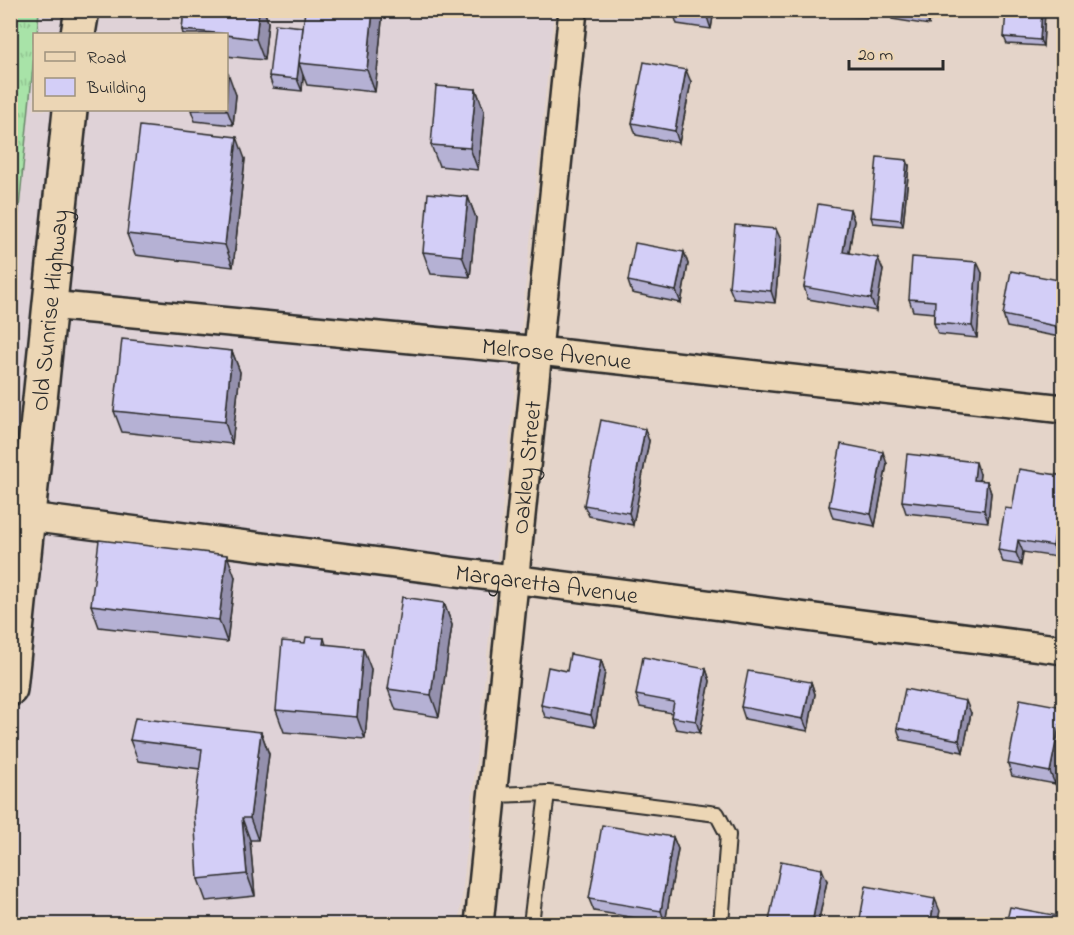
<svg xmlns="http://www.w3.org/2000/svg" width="1074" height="935" font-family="'Indie Flower',sans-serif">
<defs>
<pattern id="park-tufts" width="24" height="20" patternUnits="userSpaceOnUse" patternTransform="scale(1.5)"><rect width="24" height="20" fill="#a8e3a8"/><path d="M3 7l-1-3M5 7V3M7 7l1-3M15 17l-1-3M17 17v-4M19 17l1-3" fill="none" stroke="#91c391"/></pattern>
</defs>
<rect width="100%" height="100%" fill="#e4d4c9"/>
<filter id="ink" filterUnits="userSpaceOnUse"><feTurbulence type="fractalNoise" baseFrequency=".0167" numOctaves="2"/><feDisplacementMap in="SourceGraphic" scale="12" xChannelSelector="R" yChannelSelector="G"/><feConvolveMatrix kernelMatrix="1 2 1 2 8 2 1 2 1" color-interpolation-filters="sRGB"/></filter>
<g filter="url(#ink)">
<polygon fill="#dfd2d7" points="39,11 554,11 459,924 11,924 10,289 34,56 34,110 226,110 226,34 37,34"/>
<polygon fill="url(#park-tufts)" stroke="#6a876a" stroke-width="1.5" points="11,10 39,11 37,34 34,34 34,56 11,289"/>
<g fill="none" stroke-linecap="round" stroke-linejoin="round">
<g stroke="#2b2b2b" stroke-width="18">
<g id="service">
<polyline points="492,795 549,793 717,814 728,835 721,924"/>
<polyline points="531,924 547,793"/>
</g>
</g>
<g stroke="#2b2b2b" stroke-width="32">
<g id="minor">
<path id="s1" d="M49 305 539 351 1064 409"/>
<path id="s2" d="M29 517 1064 650"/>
<path id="s3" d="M479 924 573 10"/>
</g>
</g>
<g stroke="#2b2b2b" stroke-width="38">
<g id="secondary">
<polyline points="78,34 82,10"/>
<path id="s4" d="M10 689 70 110"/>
</g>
</g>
<use href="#service" stroke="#ecd6b5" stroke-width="14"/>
<use href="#minor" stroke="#ecd6b5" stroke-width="27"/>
<use href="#secondary" stroke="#ecd6b5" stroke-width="33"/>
</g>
<g fill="#b5b1d4" stroke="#2b2b2b" stroke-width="1.5">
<polygon points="184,10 264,10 268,22 264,60 226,56 226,34 183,34 182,30"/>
<polygon points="383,10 375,92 307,85 303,75 302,91 273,88 269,76 303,27"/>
<polygon points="673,10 714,10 711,29 677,24 673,12"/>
<polygon points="808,10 871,10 871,17 809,15"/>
<polygon points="890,10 931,10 929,25 892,19 890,13"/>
<polygon points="1045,10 1043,46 1007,44 1004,37"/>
<polygon points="1064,10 1064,19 1062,18 1060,12"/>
<polygon points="226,73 236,95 233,125 195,121 191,110 226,110"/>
<polygon points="691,82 679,143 636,135 632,123"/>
<polygon points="476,89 484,111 478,170 439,166 431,145"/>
<polygon points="245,159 233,267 135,255 127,234"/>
<polygon points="909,166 903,226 873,223 871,217"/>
<polygon points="468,197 476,218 470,277 431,274 423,252"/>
<polygon points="850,209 854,221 849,253 883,270 876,311 808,299 804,287"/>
<polygon points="781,240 775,303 734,299 729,287"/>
<polygon points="684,252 688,264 681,303 632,293 628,281"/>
<polygon points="982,273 977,338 938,334 934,323 934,313 913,311 909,299"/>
<polygon points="1064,281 1060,337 1007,327 1003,315"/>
<polygon points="232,351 240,372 232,444 122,432 114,411"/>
<polygon points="649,441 633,525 589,516 584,505"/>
<polygon points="887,464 875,526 833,518 829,506"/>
<polygon points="980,474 979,481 987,481 991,493 988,522 906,513 902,501"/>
<polygon points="1064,476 1057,557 1023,552 1021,565 1003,562 998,550"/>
<polygon points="235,577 227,642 99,627 91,605"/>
<polygon points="444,603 452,625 439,717 396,710 388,689"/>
<polygon points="324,638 326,645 371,669 365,739 284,732 276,710 305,643"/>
<polygon points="601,660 605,672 595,727 545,717 541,705 567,671"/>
<polygon points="706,669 710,681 700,733 676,729 671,717 672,713 640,707 636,695"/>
<polygon points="811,682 815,694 808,731 745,719 741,707"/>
<polygon points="1064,709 1064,738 1055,784 1012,776 1008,764"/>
<polygon points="971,713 963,752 901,740 897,728"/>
<polygon points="261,732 269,754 258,840 250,840 255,896 206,901 198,879 200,769 138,761 130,740"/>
<polygon points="673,837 678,849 665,923 594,911 589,899"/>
<polygon points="827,881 818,924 770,924 769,921"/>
</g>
<g fill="#9490ad" stroke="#2b2b2b" stroke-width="1.5">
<polygon points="259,10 264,10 268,22 264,60 256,39"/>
<polygon points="373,10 383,10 375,92 367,70"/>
<polygon points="708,10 714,10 711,29 707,17"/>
<polygon points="928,10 931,10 929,25 927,19"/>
<polygon points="1042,10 1045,10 1043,46 1040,40"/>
<polygon points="303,27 299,63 303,75 302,91 297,79"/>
<polygon points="686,70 691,82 679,143 675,131"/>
<polygon points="228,73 236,95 233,125 226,107"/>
<polygon points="476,89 484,111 478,170 470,148"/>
<polygon points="237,137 245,159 233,267 225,245"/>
<polygon points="907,160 909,166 903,226 901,220"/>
<polygon points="468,197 476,218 470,277 462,256"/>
<polygon points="850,209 854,221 847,263 843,252"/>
<polygon points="776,229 781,240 775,303 771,291"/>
<polygon points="684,252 688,264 681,303 676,291"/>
<polygon points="878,258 883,270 876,311 871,299"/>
<polygon points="977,262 982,273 977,338 972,326"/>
<polygon points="1064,283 1064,318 1060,337 1055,326"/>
<polygon points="232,351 240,372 232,444 225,422"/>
<polygon points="645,429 649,441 633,525 629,513"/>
<polygon points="883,452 887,464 875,526 871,514"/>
<polygon points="976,462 980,474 978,492 974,480"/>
<polygon points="1064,476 1064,515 1057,557 1053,546"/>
<polygon points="987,481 991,493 988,522 984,510"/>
<polygon points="1018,540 1023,552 1021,565 1016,553"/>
<polygon points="227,555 235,577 227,642 219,620"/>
<polygon points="444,603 452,625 439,717 431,695"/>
<polygon points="363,648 371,669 365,739 357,717"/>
<polygon points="601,660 605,672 595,727 591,715"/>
<polygon points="706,669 710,681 700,733 696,721"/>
<polygon points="811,682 815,694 808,731 803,719"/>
<polygon points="966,701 971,713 963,752 959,740"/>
<polygon points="1063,707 1064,738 1055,784 1050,772"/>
<polygon points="261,732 269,754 258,840 250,818"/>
<polygon points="242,818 250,840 255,896 247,874"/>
<polygon points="673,837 678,849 665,923 661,911"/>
<polygon points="822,869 827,881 818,924 812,924"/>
<polygon points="935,899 940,911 937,924 930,924"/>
</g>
<g fill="#d3cef7" stroke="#2b2b2b" stroke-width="1.5">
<polygon points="184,10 259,10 256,39 226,35 226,34 182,30"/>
<polygon points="305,10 373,10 367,70 299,63"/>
<polygon points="673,10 708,10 707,17 673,12"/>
<polygon points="890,10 928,10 927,19 890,13"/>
<polygon points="1006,10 1042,10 1040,40 1004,37"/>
<polygon points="275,24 303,27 297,79 269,76"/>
<polygon points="644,62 686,70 675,131 632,123"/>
<polygon points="436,86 476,89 470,148 431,145"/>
<polygon points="140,126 237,137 225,245 127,234"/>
<polygon points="877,157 907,160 901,220 871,217"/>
<polygon points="428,193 468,197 462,256 423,252"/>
<polygon points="818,204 850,209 843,252 878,258 871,299 804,287"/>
<polygon points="735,225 776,229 771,291 729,287"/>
<polygon points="635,243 684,252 676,291 628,281"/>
<polygon points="912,257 977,262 972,326 934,323 935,301 909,299"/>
<polygon points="1011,271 1064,281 1055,326 1003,315"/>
<polygon points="122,339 232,351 225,422 114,411"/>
<polygon points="601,420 645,429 629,513 584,505"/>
<polygon points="841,444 883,452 871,514 829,506"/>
<polygon points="907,454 976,462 974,480 987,481 984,510 902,501"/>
<polygon points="1019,469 1064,476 1053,546 1018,540 1016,553 998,550 1005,508 1012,509"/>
<polygon points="99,540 227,555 219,620 91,605"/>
<polygon points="1064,583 1064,598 1061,597"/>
<polygon points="402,597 444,603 431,695 388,689"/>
<polygon points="306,637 324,638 323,644 363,648 357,717 276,710 282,641 305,643"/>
<polygon points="570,654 601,660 591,715 541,705 548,667 567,671"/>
<polygon points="643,657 706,669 696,721 671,717 674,702 636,695"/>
<polygon points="748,671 811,682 803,719 741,707"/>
<polygon points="905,689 966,701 959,740 897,728"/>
<polygon points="1020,699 1063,707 1050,772 1008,764"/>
<polygon points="135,718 261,732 250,818 242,818 247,874 198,879 194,812 202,749 130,740"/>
<polygon points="602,825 673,837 661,911 589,899"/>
<polygon points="781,861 822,869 812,924 786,924 769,921"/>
<polygon points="866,886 935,899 930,924 859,924"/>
<polygon points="1010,907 1064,917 1064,924 1006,924"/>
</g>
</g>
<g text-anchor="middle" stroke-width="4.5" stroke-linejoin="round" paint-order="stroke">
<g font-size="24" fill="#2b2b2b" stroke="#ecd6b5">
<text dy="8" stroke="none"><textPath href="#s4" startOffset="381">Old Sunrise Highway</textPath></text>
<text dy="8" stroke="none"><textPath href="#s1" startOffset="510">Melrose Avenue</textPath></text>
<text dy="8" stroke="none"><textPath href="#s3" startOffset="459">Oakley Street</textPath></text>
<text dy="8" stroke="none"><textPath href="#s2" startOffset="522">Margaretta Avenue</textPath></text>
</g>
</g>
<rect width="1074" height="935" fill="none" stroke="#ecd6b5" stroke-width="36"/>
<rect x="18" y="18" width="1038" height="899" fill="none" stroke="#2b2b2b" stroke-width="2" filter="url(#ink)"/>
<rect x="33" y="33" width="195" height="78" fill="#ecd6b5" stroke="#9f927e" stroke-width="1.5"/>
<rect x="45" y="52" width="30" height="9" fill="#ecd6b5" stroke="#9f927e" stroke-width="1.5"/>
<text x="87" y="63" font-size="18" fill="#2b2b2b">Road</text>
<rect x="45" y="78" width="30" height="18" fill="#d3cef7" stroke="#9f927e" stroke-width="1.5"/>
<text x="87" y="93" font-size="18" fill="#2b2b2b">Building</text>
<path d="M849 60v9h94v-9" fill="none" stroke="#2b2b2b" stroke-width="3"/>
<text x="858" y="60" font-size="18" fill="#2b2b2b" stroke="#ecd6b5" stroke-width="4.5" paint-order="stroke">20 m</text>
</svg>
